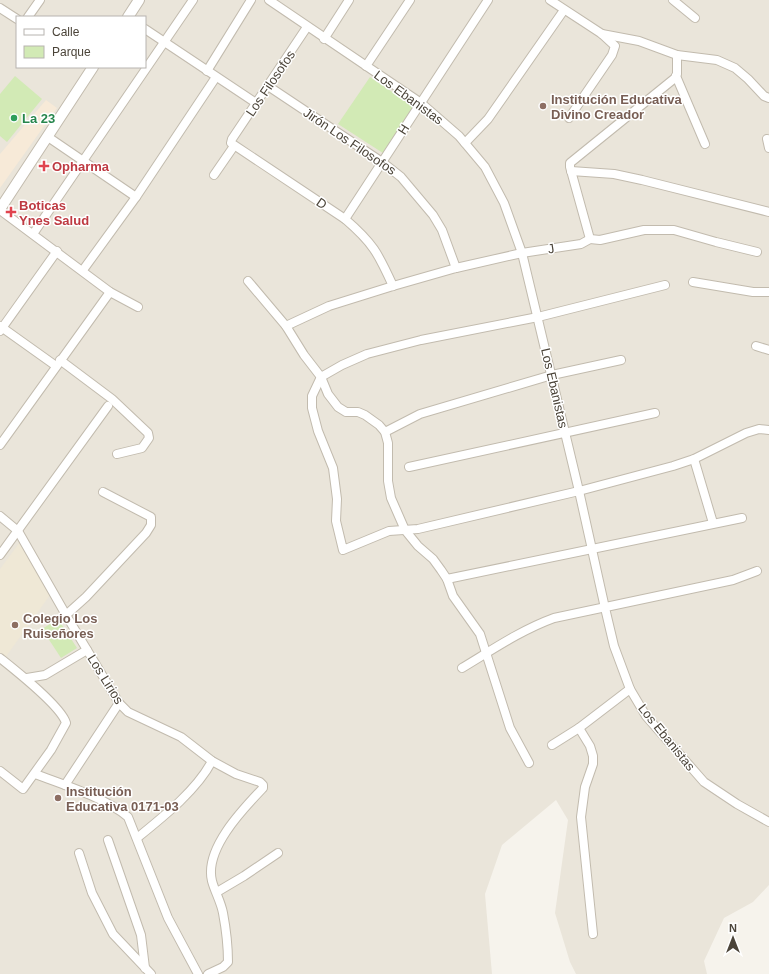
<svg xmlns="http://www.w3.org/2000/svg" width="769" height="974" font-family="Arial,sans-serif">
<rect width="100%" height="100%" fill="#f6f3ec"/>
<path fill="#eae5da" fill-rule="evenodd" d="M0 0H769V885L753 902 724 918 704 961 707 974H576L570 962 555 913 568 820 556 800 502 845 485 894 492 974H0ZM17 17H145V67H17Z"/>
<polygon fill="#f7ead8" points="46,100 57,108 0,188 0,154"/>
<polygon fill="#efe8d6" points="20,542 50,595 5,658 0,654 0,569"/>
<g fill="#d2eab5">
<polygon points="15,76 42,99 7,142 0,136 0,94"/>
<polygon points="370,77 416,108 386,155 338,124"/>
<polygon points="58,619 77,648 61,658 42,629"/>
</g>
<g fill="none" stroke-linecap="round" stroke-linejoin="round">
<g stroke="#c2bbae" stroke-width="10">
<g id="minor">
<polyline points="269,0 421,103 459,136 485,167 504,203 522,253 579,491 605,608 614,646 630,689 646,716 704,782 737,804 769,822"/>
<polyline points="550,0 602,34 615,46 612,55 569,118"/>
<polyline points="673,0 695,18"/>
<polyline points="0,8 17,19"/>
<polyline points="28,17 40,0"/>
<path d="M307 27 232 139 231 143 345 219C373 243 378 253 393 286"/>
<polyline points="145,29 256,103"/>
<polyline points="602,34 639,41 677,55 717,60 735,68 748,79 764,96 769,98"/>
<polyline points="324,39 349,0"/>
<polyline points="366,66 410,0"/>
<polyline points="207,71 251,0"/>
<polyline points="676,76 705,144"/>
<polyline points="268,86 382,162 401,177 433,215 442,230 456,268"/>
<polyline points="48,137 136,197"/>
<polyline points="767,139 769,148"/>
<polyline points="465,143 488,119 564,10"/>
<polyline points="571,171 614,174 642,180 769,212"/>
<polyline points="214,175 234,146"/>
<polyline points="0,210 110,292 138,307"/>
<polyline points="345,219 488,0"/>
<polyline points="33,234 193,0"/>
<polyline points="590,239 570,167 570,163 675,78 677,74 677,55"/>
<polyline points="590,239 600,240 644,230 674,230 716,242 757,252"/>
<polyline points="83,270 136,197 216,77"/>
<polyline points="248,281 286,326 304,355 321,377 328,394 338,407 346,412 358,412 365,415 379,425 385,432 388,443 388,481 391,498 405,530 418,546 433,559 441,570 447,579 453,596 480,634 510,728 529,763"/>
<polyline points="693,282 753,292 769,292"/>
<polyline points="665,285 538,317 421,340 367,354 342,365 321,377 312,396 312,408 318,431 333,468 337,499 336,521 343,550 389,531 418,529 579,491 673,466 694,459 746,433 759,429 769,430"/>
<polyline points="0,326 56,366"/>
<polyline points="286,326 329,306 393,286 456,268 522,253 581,244 590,239"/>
<polyline points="0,331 57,251"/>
<polyline points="756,346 769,350"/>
<polyline points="60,360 112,399 148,433 149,438 142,448 117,454"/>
<polyline points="385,432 420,414 552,375 621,360"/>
<polyline points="0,445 110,292"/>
<polyline points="694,459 713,523"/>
<polyline points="409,467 655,413"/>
<path d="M0 516 18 531 66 615 119 703 128 712 181 737 212 761 236 774 260 782 263 785V788C243 809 204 849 212 881 215 892 221 902 223 913 226 929 228 946 228 962L223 967 208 974"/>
<polyline points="0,555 108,406"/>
<polyline points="447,579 742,518"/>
<polyline points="66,615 86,597 146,533 151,525 151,517 103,492"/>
<path d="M0 658C15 670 61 706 66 723L51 750 23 789 0 771"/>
<path d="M462 668C492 650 521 630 554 618L733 580 757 571"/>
<polyline points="27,678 45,675 87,650"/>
<polyline points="579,728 590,746 593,756 593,764 585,787 581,817 593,934"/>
<polyline points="552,745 579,728 630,689"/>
<path d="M35 774C62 784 106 798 128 817L168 918 198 974"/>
<polyline points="65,785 119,703"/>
<path d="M137 838C163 817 197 790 212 761"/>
<polyline points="108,840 141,935 145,968"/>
<polyline points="79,853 92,893 113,934 151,974"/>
<polyline points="217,892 244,876 278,853"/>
</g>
</g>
<g stroke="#c2bbae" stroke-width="12">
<g id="tertiary">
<polyline points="128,17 139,0"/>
<polyline points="0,209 93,67"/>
</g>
</g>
<use href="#minor" stroke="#fff" stroke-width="8"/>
<use href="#tertiary" stroke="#fff" stroke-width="10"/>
</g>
<g fill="#8d6e63" stroke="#fff" stroke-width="1.5">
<circle cx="543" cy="106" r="4"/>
<circle cx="15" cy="625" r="4"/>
<circle cx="58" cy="798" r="4"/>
</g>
<circle fill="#2e9e5b" stroke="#fff" stroke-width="1.5" cx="14" cy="118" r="4"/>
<g fill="#e0444e" stroke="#fff" stroke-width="1.5">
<path d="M42 160h4v4h4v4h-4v4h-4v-4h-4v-4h4z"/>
<path d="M9 206h4v4h4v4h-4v4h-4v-4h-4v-4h4z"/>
</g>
<g text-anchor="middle" stroke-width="3" stroke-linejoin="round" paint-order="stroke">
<g font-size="13" fill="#4b4439" stroke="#fff">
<text transform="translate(270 83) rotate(-56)" y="5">Los Filosofos</text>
<text transform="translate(409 97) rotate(36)" y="5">Los Ebanistas</text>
<text transform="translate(403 129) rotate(-57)" y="5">H</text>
<text transform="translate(350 141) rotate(34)" y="5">Jirón Los Filosofos</text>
<text transform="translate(322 203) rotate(34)" y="5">D</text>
<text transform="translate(551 248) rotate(-9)" y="5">J</text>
<text transform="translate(555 388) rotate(77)" y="5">Los Ebanistas</text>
<text transform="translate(106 679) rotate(58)" y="5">Los Lirios</text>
<text transform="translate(667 737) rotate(51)" y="5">Los Ebanistas</text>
</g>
<g font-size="13" font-weight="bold" fill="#785e54" stroke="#fff" text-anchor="start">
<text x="551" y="104">Institución Educativa<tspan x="551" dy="15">Divino Creador</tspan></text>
<text x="23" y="623">Colegio Los<tspan x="23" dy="15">Ruiseñores</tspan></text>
<text x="66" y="796">Institución<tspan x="66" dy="15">Educativa 0171-03</tspan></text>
</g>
<g font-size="13" font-weight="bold" fill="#27864d" stroke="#fff" text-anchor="start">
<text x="22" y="123">La 23</text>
</g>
<g font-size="13" font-weight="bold" fill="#be3a42" stroke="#fff" text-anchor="start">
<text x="52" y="171">Opharma</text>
<text x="19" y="210">Boticas<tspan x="19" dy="15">Ynes Salud</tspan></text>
</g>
</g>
<rect x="16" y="16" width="130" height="52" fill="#ffffff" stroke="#b7b4b0"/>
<rect x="24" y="29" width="20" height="6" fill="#ffffff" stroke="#b7b4b0"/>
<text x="52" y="36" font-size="12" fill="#4b4439">Calle</text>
<rect x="24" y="46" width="20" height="12" fill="#d2eab5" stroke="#b7b4b0"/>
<text x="52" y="56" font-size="12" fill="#4b4439">Parque</text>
<g transform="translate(733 938)" stroke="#ffffff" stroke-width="3" paint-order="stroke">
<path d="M0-3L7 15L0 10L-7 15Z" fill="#4b4439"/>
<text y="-6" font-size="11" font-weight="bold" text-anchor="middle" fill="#4b4439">N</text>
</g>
</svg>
